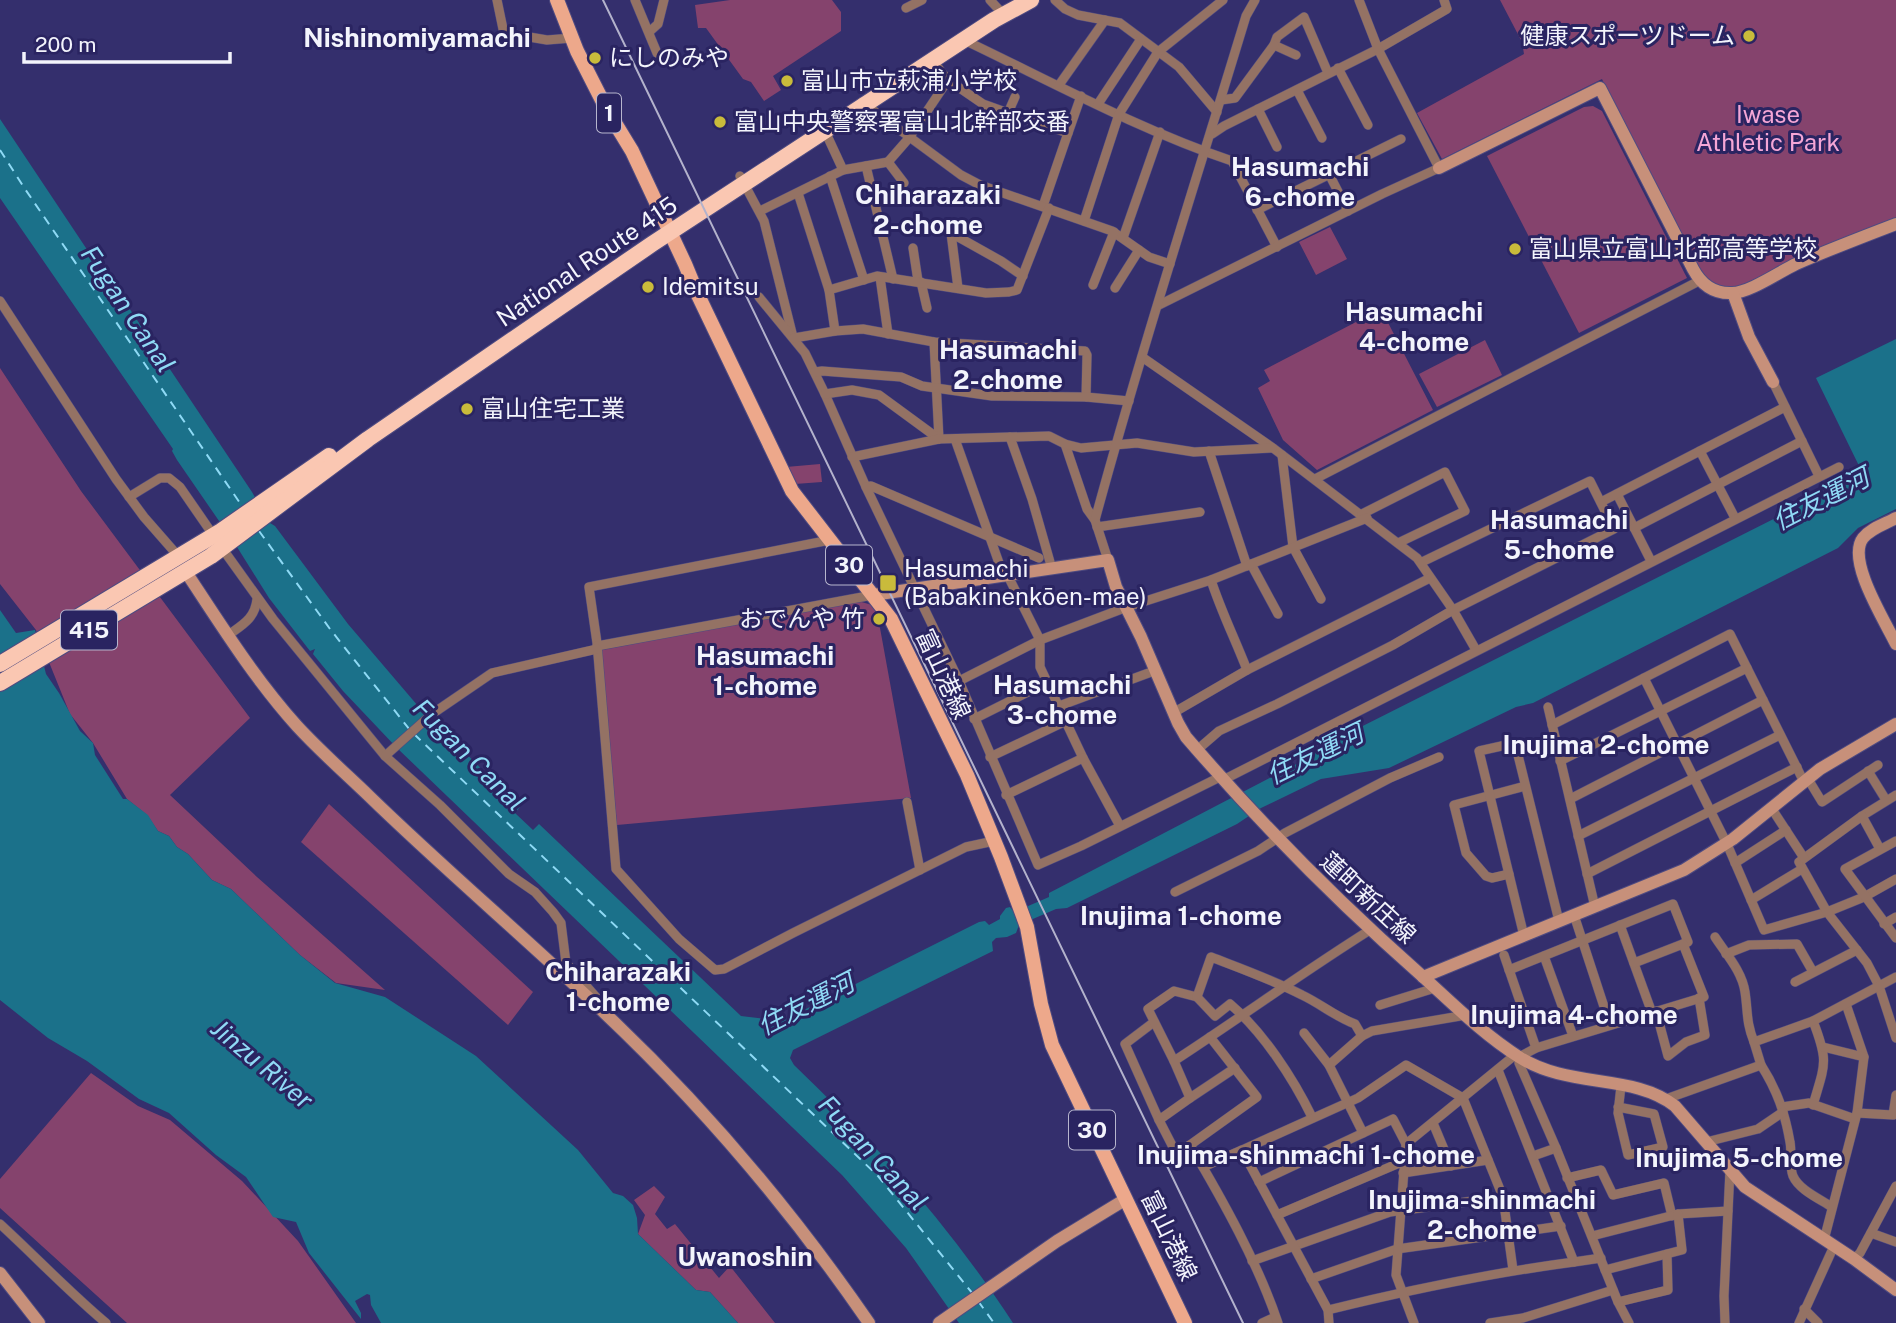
<svg xmlns="http://www.w3.org/2000/svg" width="1896" height="1323" font-family="'Public Sans','Noto Sans JP',sans-serif">
<rect width="100%" height="100%" fill="#342f6d"/>
<g fill="#85436d">
<polygon points="730,0 832,0 841,12 841,31 773,76 781,90 764,101 751,82 743,79 706,28 698,28 695,5"/>
<polygon points="1500,0 1896,0 1896,224 1744,289 1712,290 1693,269 1602,79 1442,159 1417,113 1524,54 1522,42"/>
<polygon points="1593,106 1602,111 1687,278 1579,333 1487,156 1584,107"/>
<polygon points="1330,227 1347,259 1316,275 1299,242"/>
<polygon points="1381,309 1433,410 1317,470 1283,440 1258,388 1270,381 1264,370"/>
<polygon points="1485,340 1502,375 1437,407 1419,374"/>
<polygon points="0,368 81,491 250,718 170,795 257,877 385,990 336,983 300,955 231,889 212,880 188,854 177,847 169,836 158,831 147,815 127,799 93,743 70,714 36,630 0,584"/>
<polygon points="820,464 822,482 795,484 786,467"/>
<polygon points="858,601 872,605 878,614 875,618 880,628 911,798 617,825 601,650"/>
<polygon points="329,804 533,992 508,1025 301,842"/>
<polygon points="91,1073 138,1106 170,1120 242,1181 298,1241 356,1323 127,1323 0,1208 0,1179"/>
<polygon points="654,1186 665,1197 655,1214 667,1229 675,1224 719,1278 730,1266 775,1323 738,1323 710,1292 696,1290 638,1234 645,1215 634,1200"/>
</g>
<g fill="#1b718a">
<path d="M0 119 114 290H117L252 492 270 523 275 526 348 624 418 706 520 807 515 813 533 830 539 824 741 1016 782 1021 979 922 985 921 989 925 1000 919V916L1006 908 1010 907 1014 912 1049 897V893L1308 758 1325 745 1863 474 1816 378 1896 339V509L1858 528 1838 548 1533 703 1516 707 1389 768 1321 779 1261 808 1237 824 1067 908 1056 909 1019 925 1016 933 1007 937 996 938 992 942 993 951 793 1050 790 1058 794 1065C876 1143 951 1228 1013 1323H959L906 1248 842 1175 397 748 343 691 313 654 315 649 310 651 269 598 237 547 177 460 172 451 173 449 0 198Z"/>
<polygon points="0,610 16,633 35,630 46,674 59,693 80,731 93,743 95,755 123,799 127,799 148,815 158,831 169,836 177,847 188,854 212,880 231,889 300,955 335,983 385,997 476,1056 578,1150 613,1193 623,1196 633,1205 637,1218 638,1234 696,1290 710,1292 738,1323 381,1323 371,1305 370,1295 367,1294 355,1301 361,1313 361,1319 309,1253 296,1222 273,1217 246,1177 216,1155 169,1113 139,1099 87,1061 48,1038 0,1000"/>
</g>
<g fill="none" stroke-linecap="round" stroke-linejoin="round">
<g stroke="#8fdaf5" stroke-width="2" stroke-dasharray="9 7" stroke-linecap="butt">
<polyline points="0,150 25,189 242,506"/>
<polyline points="259,531 330,629 410,730"/>
<polyline points="414,734 878,1176 973,1294"/>
<polyline points="978,1301 994,1323"/>
</g>
<g stroke="#4f4b81" stroke-width="10">
<g id="street">
<polyline points="497,0 503,29 506,33 547,40 572,38"/>
<polyline points="635,0 657,53"/>
<polyline points="990,0 1003,14"/>
<polyline points="1055,0 1065,9 1078,15 1120,23 1179,67 1217,112"/>
<polyline points="906,8 922,0"/>
<polyline points="649,32 658,24 664,0"/>
<path d="M964 40C1052 82 1140 130 1232 161L1277 247"/>
<polyline points="1296,55 1274,45 1277,37 1304,17 1328,73"/>
<polyline points="932,60 948,80"/>
<polyline points="1338,68 1368,125"/>
<polyline points="1059,85 1105,20"/>
<polyline points="1297,90 1322,138"/>
<polyline points="1015,97 1008,113 1068,133 1043,206"/>
<polyline points="1221,100 1235,98 1274,45"/>
<polyline points="862,102 961,175 980,185 1112,231 1149,257 1170,264"/>
<polyline points="1098,104 1141,39"/>
<polyline points="1258,109 1277,147"/>
<polyline points="1068,133 1081,96"/>
<polyline points="1212,134 1224,126 1378,49 1447,9 1444,0"/>
<polyline points="866,166 893,279"/>
<polyline points="843,170 888,162"/>
<polyline points="1329,174 1348,211"/>
<polyline points="740,176 764,221 793,337"/>
<polyline points="830,176 864,280"/>
<polyline points="904,183 888,162 909,138 948,80 983,104 1008,113"/>
<polyline points="798,193 829,290"/>
<polyline points="1257,210 1401,139"/>
<polyline points="760,211 843,170 824,129"/>
<polyline points="1084,221 1119,114 1158,52 1223,0"/>
<polyline points="1123,238 1160,132"/>
<polyline points="913,248 918,281"/>
<polyline points="880,277 888,334"/>
<polyline points="921,282 927,308"/>
<polyline points="1093,285 1114,232"/>
<polyline points="958,288 951,233 1001,261 1023,276"/>
<polyline points="1115,288 1139,250"/>
<polyline points="759,297 805,353 825,394 866,487 871,486 1039,558"/>
<polyline points="0,301 116,479 144,517 179,557"/>
<polyline points="1159,305 1382,194 1439,168 1378,49 1359,0"/>
<polyline points="835,331 863,329 934,342 1085,351 1087,355 1086,397"/>
<polyline points="794,338 835,331 829,290 877,276 986,293 1009,292 1017,290 1049,208"/>
<polyline points="934,342 939,439"/>
<polyline points="1142,357 1273,448 1417,558 1453,610 1476,650"/>
<polyline points="815,372 822,371 901,377 922,386 992,396 1086,397 1129,401"/>
<polyline points="1773,382 1819,476"/>
<polyline points="825,394 852,390 879,395 939,439"/>
<polyline points="1010,437 1032,499 1052,569"/>
<polyline points="955,439 1004,577"/>
<polyline points="1065,444 1087,509 1095,520"/>
<polyline points="1209,451 1247,566"/>
<polyline points="1700,451 1735,518"/>
<polyline points="1282,455 1293,547 1321,599"/>
<polyline points="852,457 939,439 1049,436 1065,444 1081,448 1137,443 1194,452 1272,448"/>
<polyline points="1315,479 1699,281"/>
<polyline points="866,487 959,681 1038,865 1081,846 1222,776"/>
<polyline points="1617,494 1651,561"/>
<polyline points="129,497 160,478 169,478 180,487 209,529"/>
<polyline points="1601,502 1785,407"/>
<polyline points="1362,514 1445,472 1465,511 1398,543"/>
<polyline points="1097,527 1200,512"/>
<polyline points="1634,528 1802,441"/>
<polyline points="830,540 589,587 597,643 616,869 679,939 715,970 724,969 793,933 966,847 994,841"/>
<polyline points="227,555 273,619 385,756 440,805 509,874 535,892 553,912 561,923 566,963 596,997 595,1001"/>
<path d="M1108 560 1095 520C1141 351 1195 184 1246 16L1255 0"/>
<polyline points="1251,564 1278,614"/>
<polyline points="1008,576 1040,640 1040,667 1083,758 1120,826"/>
<path d="M1211 580C1221 611 1235 639 1247 670"/>
<path d="M227 636C242 625 255 619 257 599"/>
<polyline points="597,646 873,595"/>
<polyline points="1644,678 1727,844 1764,930 1827,912 1864,897 1896,879"/>
<polyline points="959,681 1040,640 1127,607 1211,580 1367,518"/>
<polyline points="1059,706 1154,671"/>
<polyline points="1548,707 1595,907"/>
<polyline points="1173,713 1247,670 1430,578"/>
<polyline points="974,719 1048,682"/>
<polyline points="1552,725 1730,634 1804,782"/>
<polyline points="1197,750 1219,731 1277,704 1393,645 1453,610 1614,529 1590,481 1422,562"/>
<polyline points="385,756 432,714 492,673 597,649"/>
<polyline points="990,757 1066,721"/>
<polyline points="1560,761 1747,668"/>
<polyline points="1868,771 1886,800"/>
<polyline points="1225,779 1839,467"/>
<polyline points="1808,779 1822,802 1878,765"/>
<polyline points="1006,795 1083,758"/>
<polyline points="1896,795 1862,816 1799,862 1827,912 1867,963 1879,986 1896,1038"/>
<polyline points="1570,799 1763,700"/>
<polyline points="907,802 920,870"/>
<polyline points="1772,809 1804,858"/>
<polyline points="1862,816 1880,849"/>
<polyline points="1578,836 1780,735"/>
<polyline points="1896,841 1845,869 1896,938"/>
<polyline points="1735,863 1786,830"/>
<polyline points="1509,874 1492,878 1486,876 1466,853 1454,805 1525,786"/>
<polyline points="1587,874 1797,767"/>
<polyline points="1175,892 1258,851 1285,833 1390,778 1439,757"/>
<polyline points="1751,900 1802,869"/>
<polyline points="1574,915 1610,1025"/>
<polyline points="1884,924 1896,917"/>
<polyline points="1620,925 1652,1013"/>
<polyline points="1524,936 1479,751 1515,743 1559,921"/>
<path d="M1715 937C1726 954 1742 971 1745 992 1748 1012 1746 1022 1754 1042"/>
<polyline points="1726,954 1749,945 1797,944 1813,972"/>
<polyline points="1504,955 1536,1048"/>
<polyline points="1544,956 1573,1036"/>
<polyline points="1509,970 1673,904 1688,942 1634,963"/>
<polyline points="1795,982 1857,950"/>
<polyline points="1846,1004 1864,1057 1857,1113"/>
<polyline points="1380,1005 1435,988"/>
<polyline points="1656,1011 1668,1056 1686,1042 1705,1035 1699,998"/>
<path d="M1813 1021C1829 1062 1825 1064 1813 1105"/>
<polyline points="1154,1022 1125,1044 1159,1120"/>
<polyline points="1304,1033 1329,1065 1363,1133"/>
<polyline points="1823,1047 1864,1057"/>
<polyline points="1174,1061 1148,1009 1174,991 1197,997"/>
<polyline points="1329,1065 1362,1036"/>
<path d="M1761 1065C1777 1090 1785 1113 1790 1142 1792 1152 1789 1166 1793 1176 1799 1190 1820 1199 1832 1207"/>
<polyline points="1190,1098 1235,1068"/>
<polyline points="1666,1099 1761,1065 1754,1042 1813,1021 1896,977"/>
<polyline points="1618,1107 1654,1114 1663,1147 1628,1155 1618,1113 1621,1086"/>
<polyline points="1782,1107 1809,1103 1855,1119"/>
<path d="M1312 1117C1293 1078 1263 1032 1230 1004L1215 1016 1197 997 1211 957C1242 969 1273 980 1302 995 1321 1004 1336 1017 1355 1024L1362 1036 1372 1031 1466 1015"/>
<polyline points="1433,1123 1451,1166"/>
<polyline points="1706,1142 1758,1129 1783,1112"/>
<polyline points="1190,1145 1257,1097 1210,1037"/>
<polyline points="1533,1156 1556,1148"/>
<polyline points="1203,1167 1242,1150"/>
<polyline points="1403,1173 1488,1160"/>
<polyline points="1567,1178 1601,1170 1613,1195 1664,1183 1672,1216"/>
<polyline points="1259,1182 1393,1119 1406,1144"/>
<polyline points="1277,1215 1404,1161"/>
<path d="M0 1224C36 1257 69 1292 106 1323"/>
<polyline points="1871,1233 1896,1242"/>
<polyline points="1592,1236 1678,1214 1728,1211"/>
<polyline points="1824,1240 1857,1113 1893,1115 1896,1095"/>
<polyline points="1854,1259 1860,1253 1896,1186"/>
<polyline points="1252,1261 1390,1212 1503,1197"/>
<polyline points="1574,1262 1601,1258"/>
<polyline points="1605,1270 1682,1250 1678,1214"/>
<polyline points="1311,1279 1397,1249 1561,1226"/>
<polyline points="1618,1302 1668,1290 1667,1254"/>
<polyline points="1804,1309 1818,1323"/>
<path d="M1328 1310C1409 1290 1491 1273 1574 1262L1498 1070"/>
<polyline points="1262,1323 1275,1317"/>
<path d="M1278 1323C1258 1263 1222 1199 1190 1145L1176 1153 1159 1120 1190 1098 1174 1061C1240 1018 1303 972 1370 930"/>
<polyline points="1329,1323 1328,1310 1242,1150 1358,1098 1406,1065 1463,1098 1503,1197 1513,1270"/>
<polyline points="1414,1323 1396,1275 1406,1144 1515,1055"/>
<polyline points="1490,1323 1523,1318 1613,1290"/>
<polyline points="1629,1323 1618,1302 1556,1148 1519,1063 1519,1057 1536,1048 1704,997 1683,944"/>
<polyline points="1725,1323 1724,1296 1730,1170"/>
<polyline points="1799,1323 1834,1246"/>
</g>
</g>
<g stroke="#4f4b81" stroke-width="14">
<g id="secondary">
<path d="M1439 168 1600 88 1693 269C1701 284 1713 294 1732 293 1749 293 1779 272 1796 264 1828 250 1862 237 1896 224"/>
<polyline points="1733,293 1749,337 1773,382"/>
<path d="M1896 518C1885 524 1871 528 1863 538 1846 560 1885 621 1896 644"/>
<path d="M186 572C221 625 254 678 297 726 319 750 345 773 369 796 442 867 520 933 594 1003 696 1098 790 1208 869 1323"/>
<path d="M873 595 1108 560 1116 587 1141 637 1178 723 1186 737C1259 822 1337 901 1421 975 1452 1003 1484 1035 1519 1057 1569 1089 1633 1073 1675 1106L1745 1187 1854 1259 1896 1290"/>
<polyline points="1423,977 1684,870 1733,839 1820,769 1896,724"/>
<polyline points="0,1273 39,1323"/>
<polyline points="939,1323 1057,1241 1126,1199"/>
</g>
</g>
<g stroke="#4f4b81" stroke-width="16">
<polyline id="primary" points="557,0 577,51 607,110 632,151 685,264 697,293 792,491 891,619 967,775 1001,857 1027,927 1041,1004 1052,1045 1185,1323"/>
</g>
<g stroke="#4f4b81" stroke-width="18">
<g id="highway">
<polyline points="0,664 221,531 329,456"/>
<polyline points="0,683 211,556 368,439 652,244 994,20 1031,0"/>
</g>
</g>
<use href="#street" stroke="#947264" stroke-width="9"/>
<use href="#secondary" stroke="#c7907a" stroke-width="12"/>
<use href="#primary" stroke="#eda88b" stroke-width="14"/>
<use href="#highway" stroke="#fac7b2" stroke-width="16"/>
<polyline stroke="#b3b2cc" stroke-width="2" points="603,0 1243,1323"/>
</g>
<g fill="#c9bb3b" stroke="#2a2461" stroke-width="2.5">
<circle cx="1749" cy="36" r="7"/>
<circle cx="595" cy="58" r="7"/>
<circle cx="787" cy="81" r="7"/>
<circle cx="720" cy="122" r="7"/>
<circle cx="1515" cy="249" r="7"/>
<circle cx="648" cy="287" r="7"/>
<circle cx="467" cy="409" r="7"/>
<rect x="879" y="574" width="18" height="18" rx="3.5"/>
<circle cx="879" cy="619" r="7"/>
</g>
<g text-anchor="middle" stroke-width="6" stroke-linejoin="round" paint-order="stroke">
<g fill="#2a2461" stroke="#b7b6ce" stroke-width="2">
<rect x="597" y="93.5" width="24" height="39" rx="5"/>
<rect x="826" y="545.5" width="46" height="39" rx="5"/>
<rect x="61" y="610.5" width="56" height="39" rx="5"/>
<rect x="1069" y="1110.5" width="46" height="39" rx="5"/>
</g>
<g font-size="23" font-weight="bold" fill="#f3f4fc">
<text x="609" y="121">1</text>
<text x="849" y="573">30</text>
<text x="89" y="638">415</text>
<text x="1092" y="1138">30</text>
</g>
<g font-size="24" fill="#f3f4fc" stroke="#2a2461" text-anchor="start">
<text x="1735" y="44" text-anchor="end">健康スポーツドーム</text>
<text x="609" y="66">にしのみや</text>
<text x="801" y="89">富山市立萩浦小学校</text>
<text x="734" y="130">富山中央警察署富山北幹部交番</text>
<text x="1529" y="257">富山県立富山北部高等学校</text>
<text x="662" y="295">Idemitsu</text>
<text x="481" y="417">富山住宅工業</text>
<text x="904" y="577">Hasumachi<tspan x="904" dy="28">(Babakinenkōen-mae)</tspan></text>
<text x="865" y="627" text-anchor="end">おでんや 竹</text>
</g>
<g font-size="24" fill="#f5a6d6" stroke="#2a2461">
<text x="1768" y="123">Iwase<tspan x="1768" dy="28">Athletic Park</tspan></text>
</g>
<g font-size="24" fill="#f3f4fc" stroke="#2a2461">
<text transform="translate(587 262) rotate(-34)" y="8">National Route 415</text>
<text transform="translate(943 674) rotate(65)" y="8">富山港線</text>
<text transform="translate(1368 898) rotate(43)" y="8">蓮町新庄線</text>
<text transform="translate(1169 1236) rotate(64)" y="8">富山港線</text>
</g>
<g font-size="26" font-weight="bold" fill="#f3f4fc" stroke="#2a2461">
<text x="417" y="47">Nishinomiyamachi</text>
<text x="1300" y="176">Hasumachi<tspan x="1300" dy="30">6-chome</tspan></text>
<text x="928" y="204">Chiharazaki<tspan x="928" dy="30">2-chome</tspan></text>
<text x="1414" y="321">Hasumachi<tspan x="1414" dy="30">4-chome</tspan></text>
<text x="1008" y="359">Hasumachi<tspan x="1008" dy="30">2-chome</tspan></text>
<text x="1559" y="529">Hasumachi<tspan x="1559" dy="30">5-chome</tspan></text>
<text x="765" y="665">Hasumachi<tspan x="765" dy="30">1-chome</tspan></text>
<text x="1062" y="694">Hasumachi<tspan x="1062" dy="30">3-chome</tspan></text>
<text x="1606" y="754">Inujima 2-chome</text>
<text x="1181" y="925">Inujima 1-chome</text>
<text x="618" y="981">Chiharazaki<tspan x="618" dy="30">1-chome</tspan></text>
<text x="1574" y="1024">Inujima 4-chome</text>
<text x="1306" y="1164">Inujima-shinmachi 1-chome</text>
<text x="1739" y="1167">Inujima 5-chome</text>
<text x="1482" y="1209">Inujima-shinmachi<tspan x="1482" dy="30">2-chome</tspan></text>
<text x="745" y="1266">Uwanoshin</text>
</g>
<g font-size="26" font-style="italic" fill="#8fdaf5" stroke="#2a2461">
<text transform="translate(128 309) rotate(56)" y="9">Fugan Canal</text>
<text transform="translate(1821 499) rotate(-27)" y="9">住友運河</text>
<text transform="translate(1315 754) rotate(-26)" y="9">住友運河</text>
<text transform="translate(469 755) rotate(45)" y="9">Fugan Canal</text>
<text transform="translate(806 1004) rotate(-27)" y="9">住友運河</text>
<text transform="translate(262 1064) rotate(40)" y="9">Jinzu River</text>
<text transform="translate(873 1153) rotate(47)" y="9">Fugan Canal</text>
</g>
</g>
<path d="M24 52v10h206v-10" fill="none" stroke="#f3f4fc" stroke-width="3.5"/>
<text x="35" y="52" font-size="21" fill="#f3f4fc" stroke="#2a2461" stroke-width="5" paint-order="stroke">200 m</text>
</svg>
